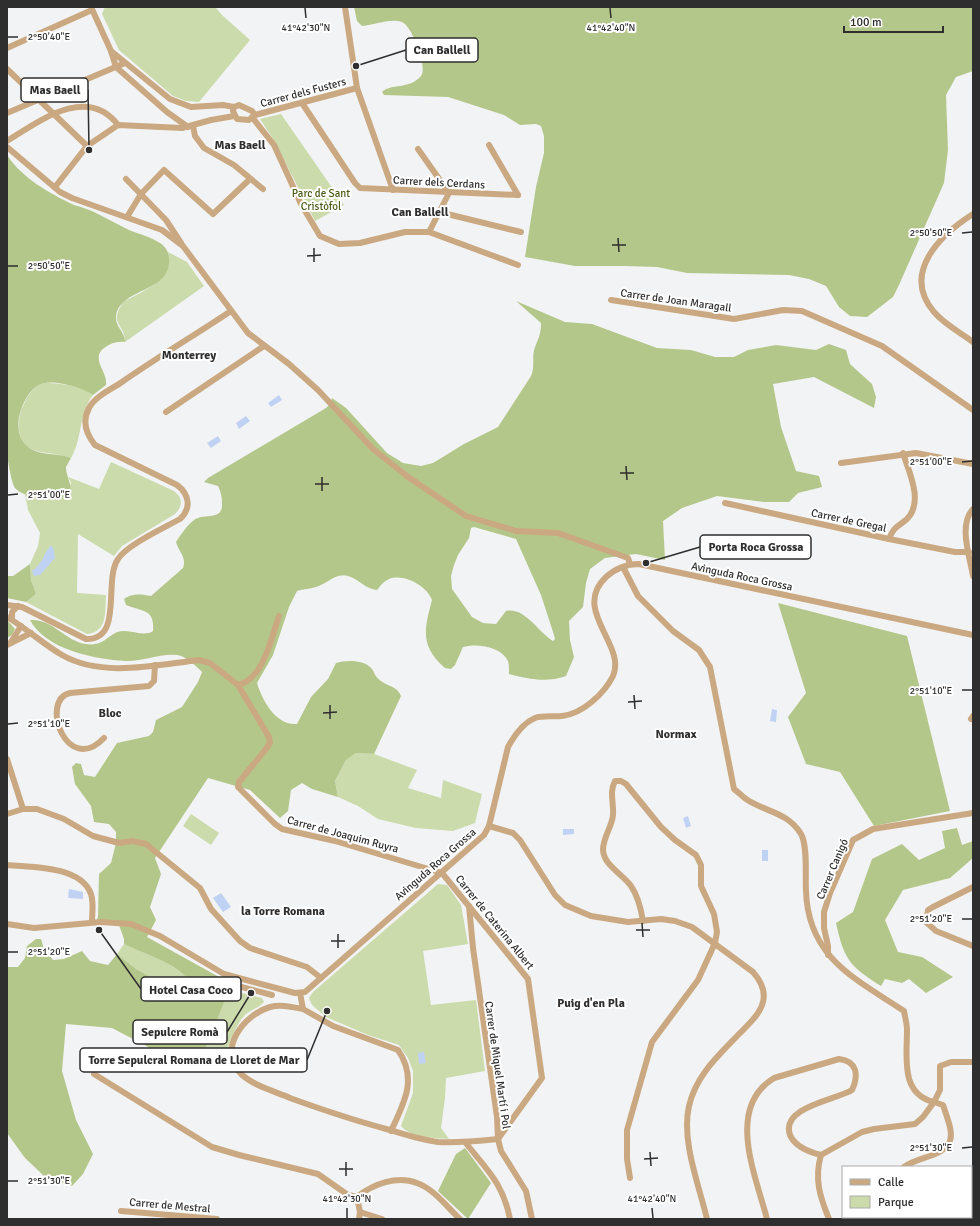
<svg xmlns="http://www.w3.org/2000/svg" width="980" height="1226" font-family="Signika,sans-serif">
<rect width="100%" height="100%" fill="#f2f3f4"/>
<g fill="#cbdbab">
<polygon points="105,7 215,7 223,16 250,40 199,102 186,101 173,96 119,50 102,14"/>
<polygon points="281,114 344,205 315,221 275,142 260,119"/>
<path d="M168 252 187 262 204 286 125 342C125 322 108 326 123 302 143 291 175 280 168 252Z"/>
<path d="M43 383C60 383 79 385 93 395 78 414 83 438 71 458 53 450 21 458 19 430 19 422 19 413 23 406 27 397 33 386 43 383Z"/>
<path d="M111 462 174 491C183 498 183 506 175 514L122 546 114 556 78 534 77 593 106 595C105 611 108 632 87 634L26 602 36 594 31 580 30 564 38 546 40 533 28 510 25 494 45 498 68 497 71 482 68 477 99 489Z"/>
<polygon points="356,753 374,754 417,770 408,788 441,798 443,780 482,794 475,823 453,831 416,828 378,819 358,806 338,797 335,781 346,760"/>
<polygon points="191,814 219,833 211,845 183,826"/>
<path d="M438 884 447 885 461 905 468 944 423 951 431 1005 476 1000 485 1071 446 1078 445 1098 441 1128 449 1139C434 1138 411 1138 401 1126L413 1093V1071L408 1058 399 1045 368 1035 326 1017 312 1005 309 998 313 992Z"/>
<path d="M124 944C145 954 189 966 194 993L188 994 177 991 136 969 117 954Z"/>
<path d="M234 991 262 998 264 1002C259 1008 252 1009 246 1014 236 1024 232 1038 227 1050L188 1064 177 1062 206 1047 228 993Z"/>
</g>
<g fill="#b4c78a" fill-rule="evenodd">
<path d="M354 7H973V71L956 77 946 95 948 150 944 183 899 285 893 297 867 317 850 316 839 307 826 286 809 279 789 275 687 273 657 267 624 266H575L525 257 536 187 544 153V136L541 126 536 124 520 125 504 115 448 97 384 95 382 92C391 83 409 90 421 76 428 67 412 26 402 22 390 18 375 25 362 26L357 21Z"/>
<path d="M7 155C22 178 49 193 74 205 81 207 88 209 94 212 106 218 117 224 129 230 139 234 151 237 160 243 165 246 169 252 169 258 172 294 119 287 116 317 115 326 125 332 125 342 117 341 111 343 104 348 90 359 108 371 106 385L93 395C82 387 48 377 37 386 21 397 10 433 27 446 40 457 57 452 71 458L66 467C66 479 75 486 68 497 55 499 25 499 16 489 11 484 9 463 7 456Z"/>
<path d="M516 301 565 322 592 324 657 348 691 350 715 357H734L748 350 776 345 816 350 829 344 846 350 850 364 872 384 876 397 874 408 814 377 773 384 781 427 796 471 819 476 822 487 798 493 789 502H765L717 496 682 508 663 521 665 560 636 554 605 558 590 569 586 583 583 607 569 621 570 640 574 657 566 676C546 683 529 679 509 674 509 670 509 664 508 661 501 646 476 643 463 647L455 665 451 669 445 668C420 646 424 630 432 600 427 586 404 573 389 579 384 581 380 586 377 590 365 589 359 579 348 576 336 572 327 584 316 587 310 589 303 589 297 591L289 607 273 655 257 683C262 700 276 726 297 724L311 697 328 679 336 663C346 660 364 659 372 669 375 674 376 678 381 681 389 687 397 686 401 696L374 754 356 753 346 760 335 781 338 797 312 789 302 783 291 790 288 811 280 818 250 790 208 778 155 858 161 874 150 907 156 920 147 937 219 977 228 993 206 1047 177 1062 112 1028 66 1024 62 1071 76 1120 93 1154 83 1174 72 1186 44 1176 25 1158 7 1133V967H18L25 958 27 946 36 939H41L44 949 53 960 64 959 82 951 90 961 108 965 117 954 136 969 177 991 187 994 194 993C189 965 145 955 124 944V939L119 925 96 922 98 917 99 874 111 863 116 843V832L109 824 94 822 91 806 75 784 72 767 76 763 81 764 84 775 95 777 117 743 149 736 153 732 156 720 182 707 198 682 202 672C196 666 186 656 177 655 160 653 142 662 125 661 95 659 46 650 30 620 52 618 65 641 86 644 106 647 108 632 123 631 133 630 144 637 153 631 155 608 142 612 126 605L124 599C131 593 142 594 151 596L183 568C187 558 179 552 176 542 180 536 187 525 194 520 203 513 223 521 222 504 222 497 221 492 218 486L204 482 208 478 326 408 330 404 332 398 346 408 387 453 403 463 421 466 433 463 464 444 498 427 531 376C535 367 532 359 534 350 538 338 541 336 541 323ZM474 527 516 539 541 595 554 635 555 639 553 641C538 632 525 607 506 611L496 624 483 623 472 617 452 589 451 576 454 565 458 555 469 538 471 528Z"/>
<polygon points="30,564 31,580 36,594 26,602 7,598 7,576 13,576"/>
<polygon points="778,603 907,636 950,811 874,826 840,772 806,764 788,717 806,693"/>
<polygon points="7,620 15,629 12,635 7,638"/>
<path d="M957 828 962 845 973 841V858L950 878 903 890 885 920 898 952 922 957 953 977 926 993 909 979 902 983 885 979 881 986C849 966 844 959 836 923L853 912 872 859 902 844 919 860 945 848 942 831Z"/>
<polygon points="465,1148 491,1183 468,1219 438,1191 456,1154"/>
</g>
<g fill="#c0d2f4">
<polygon points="279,395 282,400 271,407 268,403"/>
<polygon points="246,416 250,421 239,429 236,423"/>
<polygon points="218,436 221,441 211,448 207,443"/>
<path d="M50 546 53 547 55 558 40 575 34 576 32 571C42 565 43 555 50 546Z"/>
<polygon points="772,709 777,710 776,722 770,721"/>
<polygon points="688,816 691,826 686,828 683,818"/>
<polygon points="563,829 574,829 574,834 563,835"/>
<rect x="762" y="850" width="6" height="11"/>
<polygon points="69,889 83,892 83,899 68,898"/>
<polygon points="221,893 231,907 223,912 213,898"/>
<polygon points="424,1052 426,1063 419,1064 418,1053"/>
</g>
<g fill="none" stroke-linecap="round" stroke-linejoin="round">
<g stroke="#caa982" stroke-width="6">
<polyline points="91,7 111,51 170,99 191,107 223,105 234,107"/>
<polyline points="345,7 357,88 393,190"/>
<polyline points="7,48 92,10"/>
<polyline points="111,51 116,67 167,112 188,127"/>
<polyline points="7,69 87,146"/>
<polyline points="302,103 355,183 360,188 518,195"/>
<polygon points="239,105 252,111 255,115 249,120 237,119 233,111 234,107"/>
<polyline points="7,113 125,63"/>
<polyline points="255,115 357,88"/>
<polyline points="252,117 274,145 301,204 320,236 339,244 360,243 405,232 429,232 518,265"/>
<polyline points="193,126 195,136 204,148 234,165 263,189"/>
<path d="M7 141C38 122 87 84 118 125"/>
<polyline points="489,145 518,195"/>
<polyline points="7,147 60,192 72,198 162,230 183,246 248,333 289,364 318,390 373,449 408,477 466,516 516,531 558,533 628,558 630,564"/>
<polyline points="418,149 449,193 429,232"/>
<polyline points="126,179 166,220 181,243"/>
<polyline points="55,187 87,146 118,125 182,128 211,120 234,116"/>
<polyline points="439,212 521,232"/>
<path d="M973 214C940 235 901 273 934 312 944 324 961 333 973 342"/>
<polyline points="127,217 141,194 164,170 213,214 250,179"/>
<polyline points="611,300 734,319 783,310 802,311 882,346 973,410"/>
<polyline points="166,412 264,346"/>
<polyline points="841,463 916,453 973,464"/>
<polyline points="725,503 889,539 955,552 969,552"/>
<path d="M973 509C958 525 970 557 973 576"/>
<path d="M889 539C894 526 898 527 907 519 924 502 909 472 903 453"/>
<path d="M623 567 638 596 673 631 699 650 710 667 734 789C738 792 742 796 746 799 765 812 788 812 801 834 808 846 805 877 806 891 808 958 856 979 904 1011 905 1017 907 1024 907 1030 907 1057 900 1094 934 1102L940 1090V1066L951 1062H973"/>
<path d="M7 605 22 607 86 639C124 640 103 581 118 559 127 545 164 528 180 519 192 508 189 494 177 485L95 445C86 434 82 421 89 408 95 396 112 389 122 382 158 357 195 335 231 311"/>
<path d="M7 617C26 628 43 644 62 655 102 678 156 665 199 660L210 663 238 685 269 737 270 743 266 749 239 782 238 787 275 824 282 829 335 841 442 873"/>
<polyline points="12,619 12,612 18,606"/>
<polyline points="11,642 21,626"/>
<polyline points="7,645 31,633"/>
<path d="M238 685C264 679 271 638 279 616"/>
<polyline points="971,719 973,716"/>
<path d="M104 738C67 777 39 700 70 693L149 686 154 681 155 665"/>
<polyline points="7,759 23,809"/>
<polyline points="7,814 23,809 37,809 64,819 93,836 119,843 133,841 146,844 200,888 211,909 240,941 250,948 307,967 321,978"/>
<path d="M489 826 513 833 520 840 555 895 565 905 591 916 628 922 661 919 675 921 692 927 753 972C760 980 766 990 763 1002 760 1014 749 1024 740 1033 719 1055 696 1075 689 1106 681 1141 699 1185 707 1219"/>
<path d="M7 865C32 867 81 866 91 894 94 903 92 913 92 922"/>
<polyline points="973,887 933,907 928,910 926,922 936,931 973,946"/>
<polyline points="469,906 473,948 497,1117 498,1139 501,1151 526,1191 532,1219"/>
<path d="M7 924 34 928 101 922 131 924 160 936 224 974 295 993 305 992 484 835 489 826 508 747C514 736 523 723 535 718 543 715 553 717 562 716 582 714 604 694 613 676 627 645 571 610 606 577 615 569 627 564 639 564L973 635"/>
<polyline points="828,955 828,946 824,928 824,912 830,893 853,840 873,829 973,813"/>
<polyline points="230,976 238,986 272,995"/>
<path d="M300 993 303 1009 333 1026 398 1050C418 1079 404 1103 391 1131"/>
<path d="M303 1009C292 1007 281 1004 270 1007 243 1015 217 1050 241 1074 254 1086 274 1091 290 1098 323 1110 356 1121 390 1130 406 1135 421 1140 438 1142 458 1143 478 1141 498 1139L542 1078 528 979 442 873"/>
<polyline points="94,1074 212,1147 239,1155 318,1174 348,1195 357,1197"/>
<path d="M465 1142C487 1170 503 1183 510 1219"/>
<path d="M630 1178 627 1159V1130L652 1042 698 980 715 943 717 932 714 914 701 886V865L696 855 675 840 661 827 626 784 621 781H615C609 792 614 803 613 815 612 827 603 837 603 850 604 866 623 874 631 886 638 896 641 909 643 921"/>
<path d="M357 1197C373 1184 397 1175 417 1183 434 1189 447 1207 460 1219"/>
<polyline points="357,1197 360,1212 359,1219"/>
<polyline points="121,1211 217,1219"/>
<polyline points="360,1212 382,1219"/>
<polyline points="883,1217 884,1219"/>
<path d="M767 1219C756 1176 725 1108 774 1078L839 1059C857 1061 859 1075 852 1090 836 1100 780 1107 790 1135 795 1147 809 1152 821 1155"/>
<path d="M829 1219C820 1197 814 1179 821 1155L862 1132 874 1129 915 1124 923 1117 934 1102 943 1105C952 1132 960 1147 927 1157 918 1160 911 1162 904 1167"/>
<polyline points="961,1219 968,1217"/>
</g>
</g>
<path fill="none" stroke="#2e2e2e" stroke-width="1.5" d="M305 8 306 18M610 8 611 18M8 37H18M962 233 972 232M618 238 619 252M612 245H626M314 248V262M307 256 321 255M8 266H18M962 462 972 461M626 466 627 480M620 473H634M322 477V491M315 484H329M8 495 18 494M962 690H972M634 695 635 709M628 702 642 701M330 705V719M323 713 337 712M8 724 18 723M962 919H972M642 923 643 937M636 930H650M338 934V948M331 941H345M8 952H18M962 1148 972 1147M650 1152 651 1166M644 1159 658 1158M346 1162V1176M339 1169H353M8 1181H18M347 1208V1218M652 1208 653 1218"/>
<g text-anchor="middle" stroke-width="4" stroke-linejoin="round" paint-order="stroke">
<g font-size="11" fill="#2e2e2e" stroke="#fff">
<text transform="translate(303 92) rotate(-15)" y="4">Carrer dels Fusters</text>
<text transform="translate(439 182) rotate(3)" y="4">Carrer dels Cerdans</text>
<text transform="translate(676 300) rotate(8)" y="4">Carrer de Joan Maragall</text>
<text transform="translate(849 520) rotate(12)" y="4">Carrer de Gregal</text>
<text transform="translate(742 576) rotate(12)" y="4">Avinguda Roca Grossa</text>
<text transform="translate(343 834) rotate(15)" y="4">Carrer de Joaquim Ruyra</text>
<text transform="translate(435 864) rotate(-41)" y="4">Avinguda Roca Grossa</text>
<text transform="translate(832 869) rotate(-67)" y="4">Carrer Canigó</text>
<text transform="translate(495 922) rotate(51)" y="4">Carrer de Caterina Albert</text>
<text transform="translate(498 1065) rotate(82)" y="4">Carrer de Miquel Martí i Pol</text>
<text transform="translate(170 1205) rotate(5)" y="4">Carrer de Mestral</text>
</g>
<g font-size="11" fill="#4c5d1c" stroke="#fff">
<text x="321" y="197">Parc de Sant<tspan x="321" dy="13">Cristòfol</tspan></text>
</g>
<g font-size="12" font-weight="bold" fill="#2e2e2e" stroke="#fff">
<text x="240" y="149">Mas Baell</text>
<text x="420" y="216">Can Ballell</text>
<text x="189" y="359">Monterrey</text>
<text x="110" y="717">Bloc</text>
<text x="676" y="738">Normax</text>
<text x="283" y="915">la Torre Romana</text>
<text x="591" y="1007">Puig d'en Pla</text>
</g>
</g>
<g font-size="10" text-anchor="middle" fill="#2e2e2e" stroke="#fff" stroke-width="4" stroke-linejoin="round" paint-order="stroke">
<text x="306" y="31">41°42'30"N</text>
<text x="611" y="31">41°42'40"N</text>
<text x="49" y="40">2°50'40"E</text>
<text x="931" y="236">2°50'50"E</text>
<text x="49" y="269">2°50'50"E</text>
<text x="931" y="465">2°51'00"E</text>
<text x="49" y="498">2°51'00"E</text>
<text x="931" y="694">2°51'10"E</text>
<text x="49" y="727">2°51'10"E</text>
<text x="931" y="922">2°51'20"E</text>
<text x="49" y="955">2°51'20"E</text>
<text x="931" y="1151">2°51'30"E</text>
<text x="49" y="1184">2°51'30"E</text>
<text x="347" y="1202">41°42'30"N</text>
<text x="652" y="1202">41°42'40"N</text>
</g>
<path fill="none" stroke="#2e2e2e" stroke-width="1.5" d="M356 66L406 50M89 150L88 90M646 563L700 547M99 930L141 989M251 993L227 1032M327 1011L307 1060"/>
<g fill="#2e2e2e" stroke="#fff" stroke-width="1.5">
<circle cx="356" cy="66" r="4"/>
<circle cx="89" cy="150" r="4"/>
<circle cx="646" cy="563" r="4"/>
<circle cx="99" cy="930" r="4"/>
<circle cx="251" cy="993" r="4"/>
<circle cx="327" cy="1011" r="4"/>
</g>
<g fill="#fff" stroke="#2e2e2e" stroke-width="1.5">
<rect x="406" y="38" width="72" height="24" rx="4"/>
<rect x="21" y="78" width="67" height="24" rx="4"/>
<rect x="700" y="535" width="111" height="24" rx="4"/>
<rect x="141" y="977" width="100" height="24" rx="4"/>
<rect x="133" y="1020" width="94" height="24" rx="4"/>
<rect x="80" y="1048" width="227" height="24" rx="4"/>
</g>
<g font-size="12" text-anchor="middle" font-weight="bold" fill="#2e2e2e">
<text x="442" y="54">Can Ballell</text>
<text x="55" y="94">Mas Baell</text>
<text x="756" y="551">Porta Roca Grossa</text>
<text x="191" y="994">Hotel Casa Coco</text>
<text x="180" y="1036">Sepulcre Romà</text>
<text x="194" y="1064">Torre Sepulcral Romana de Lloret de Mar</text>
</g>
<rect width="980" height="1226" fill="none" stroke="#2e2e2e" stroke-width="16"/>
<rect x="842" y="1166" width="130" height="52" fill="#ffffff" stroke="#ababab"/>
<rect x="850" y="1179" width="20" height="6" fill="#caa982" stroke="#ababab"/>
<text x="878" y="1186" font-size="12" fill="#2e2e2e">Calle</text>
<rect x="850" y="1196" width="20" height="12" fill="#cbdbab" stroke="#ababab"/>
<text x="878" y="1206" font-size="12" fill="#2e2e2e">Parque</text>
<path d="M844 26v6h99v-6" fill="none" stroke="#2e2e2e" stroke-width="2"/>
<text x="850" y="26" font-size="12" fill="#2e2e2e" stroke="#ffffff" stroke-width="3" paint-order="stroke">100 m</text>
</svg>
